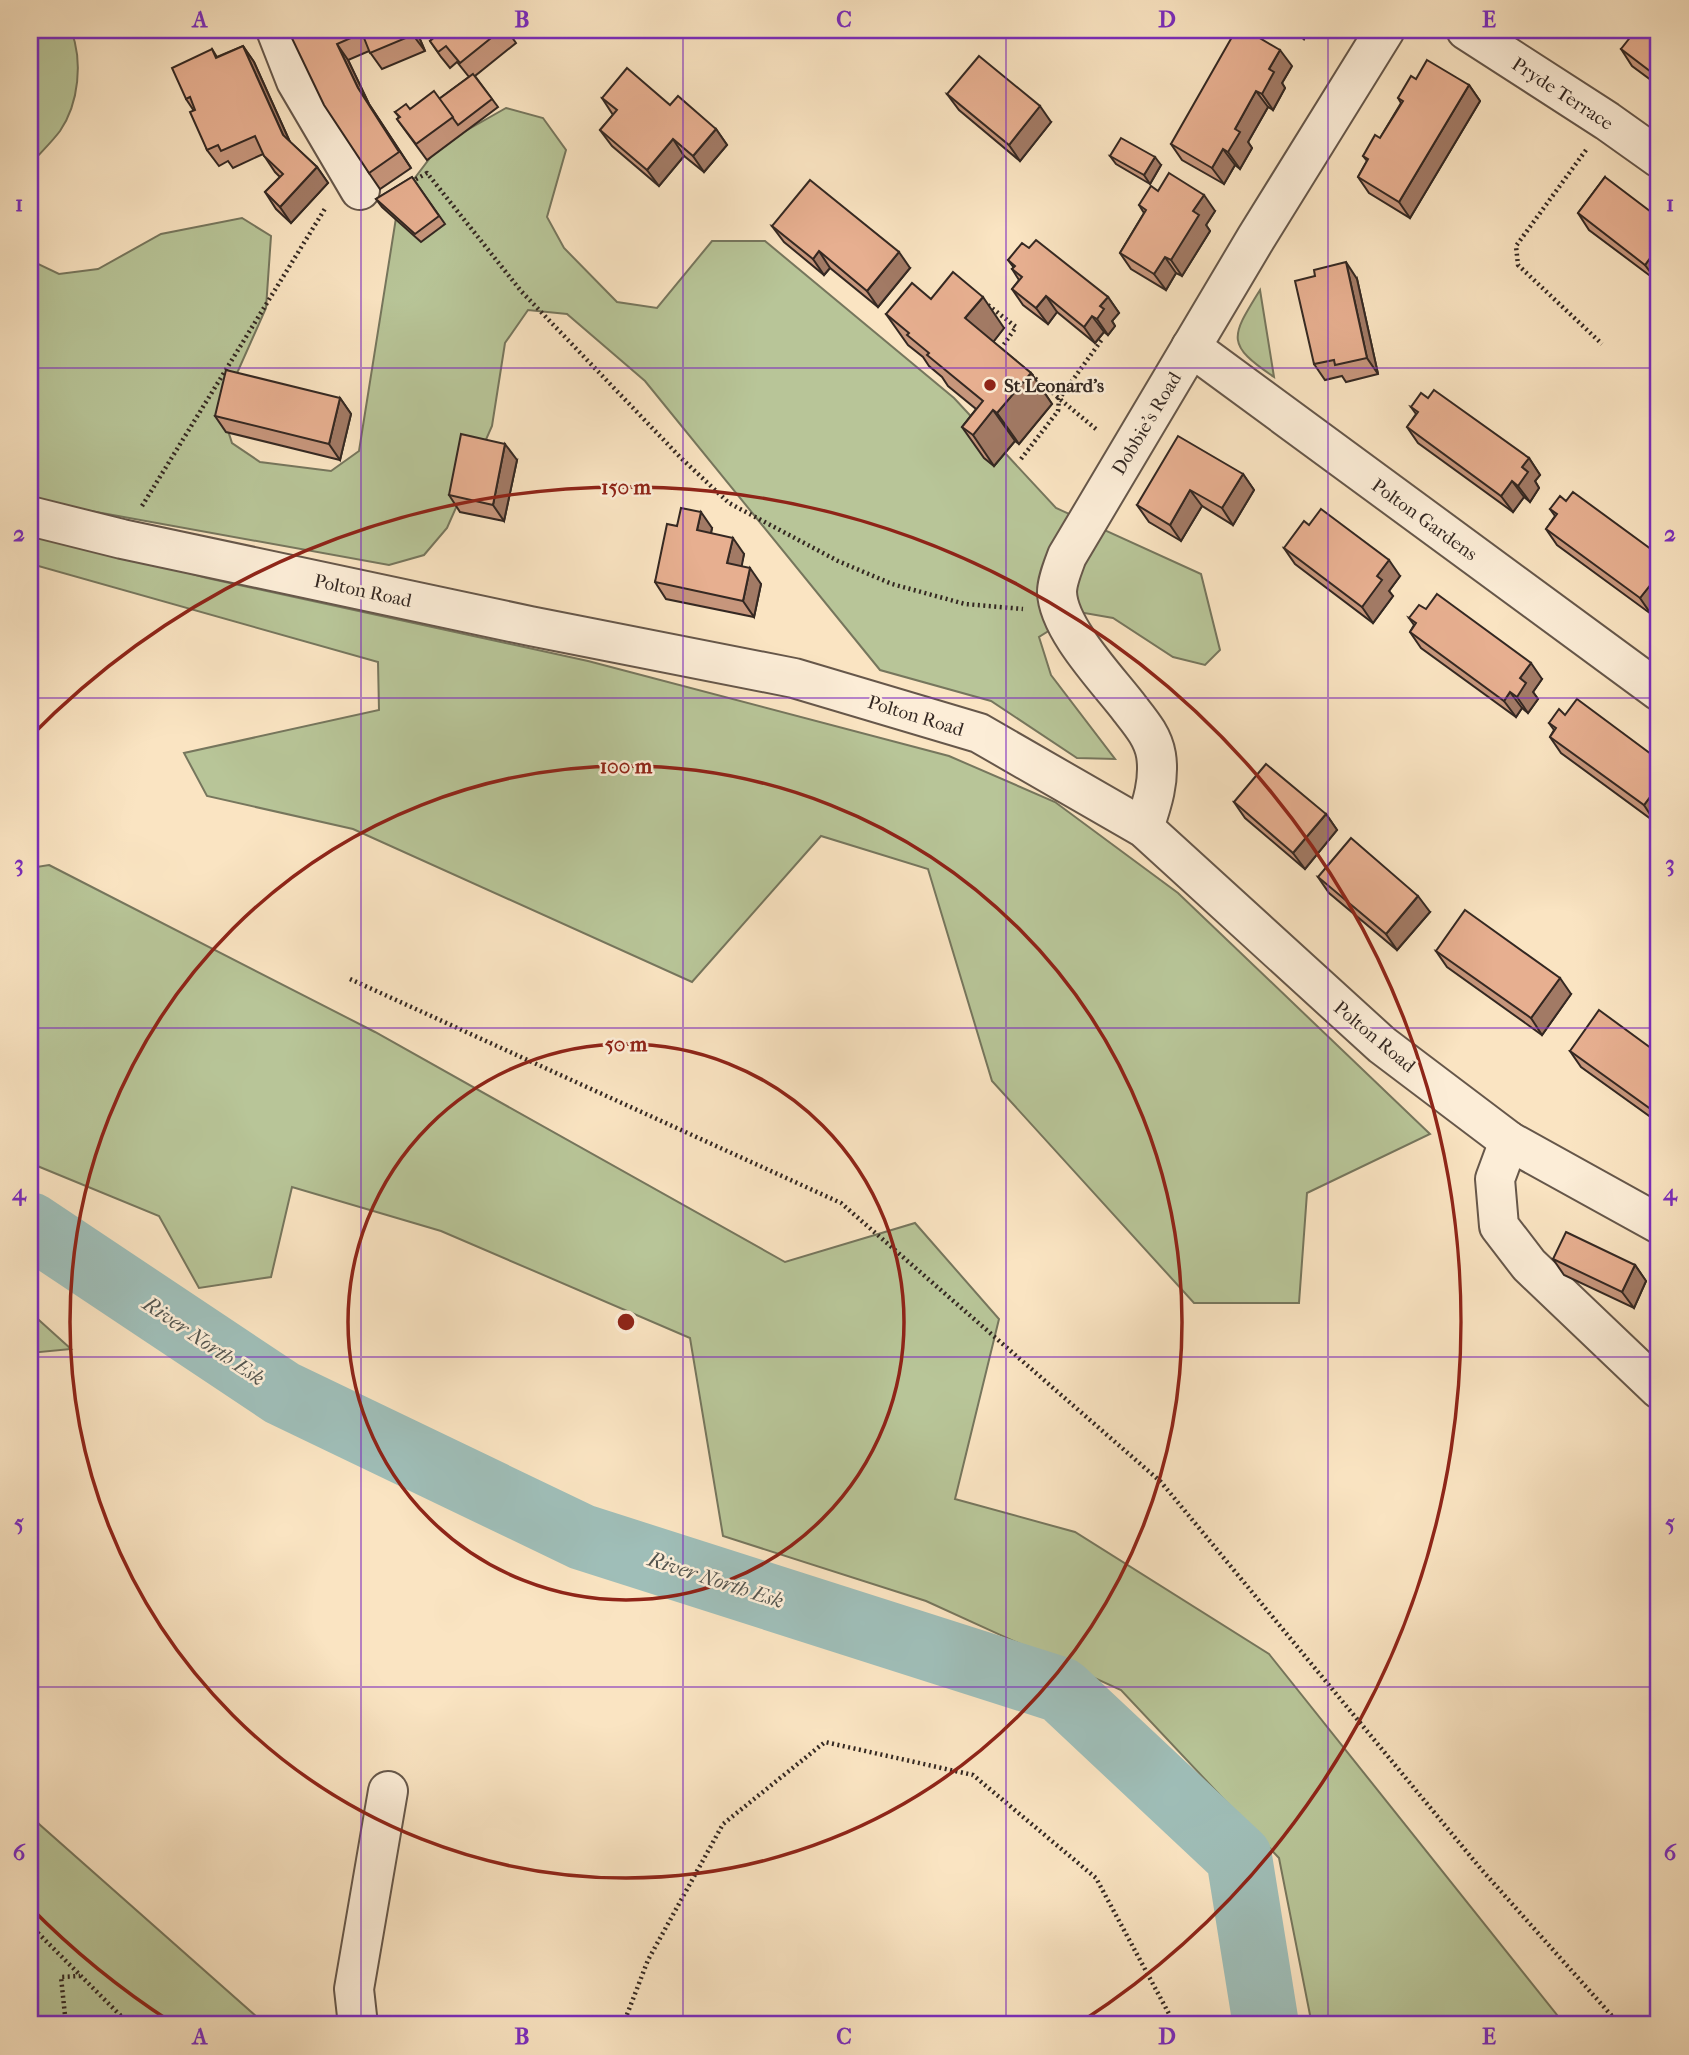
<svg xmlns="http://www.w3.org/2000/svg" width="1689" height="2055" font-family="'IM FELL French Canon',serif">
<rect width="100%" height="100%" fill="#fae4c2"/>
<filter id="stains"><feTurbulence type="fractalNoise" baseFrequency=".00286" numOctaves="4"/><feColorMatrix values="0 0 0 0 .2 0 0 0 0 .09 0 0 0 0 .02 0 0 0 .5 -.17"/></filter>
<radialGradient id="worn" r=".72"><stop offset=".6" stop-color="#630" stop-opacity="0"/><stop offset="1" stop-color="#630" stop-opacity=".3"/></radialGradient>
<g fill="#b8c598" stroke="#76765d" stroke-width="2">
<path d="M30 30H71C83 61 79 103 60 131 51 143 39 154 30 165Z"/>
<polygon points="506,108 543,118 566,150 547,217 564,248 617,302 657,308 712,241 765,241 954,398 1056,508 1201,574 1220,650 1205,665 1173,657 1113,618 1079,612 1039,637 1051,675 1115,759 1077,758 991,701 880,670 645,381 567,314 528,310 505,343 492,426 447,528 424,555 389,565 30,500 30,260 59,274 98,269 161,234 242,218 271,236 266,308 221,409 232,443 260,462 331,471 359,451 399,199 439,146"/>
<path d="M1260 290 1274 377C1225 344 1231 337 1260 290Z"/>
<polygon points="30,530 207,578 588,661 949,756 1055,802 1178,893 1430,1134 1307,1193 1299,1303 1194,1303 992,1081 928,869 821,836 692,982 353,829 207,796 184,753 379,710 378,662 35,565 30,567"/>
<polygon points="49,865 375,1032 785,1262 915,1223 999,1319 955,1499 1075,1532 1269,1654 1565,2025 1312,2025 1279,1858 1121,1690 926,1601 723,1536 690,1338 441,1231 292,1187 271,1277 199,1288 159,1216 30,1163 30,868"/>
<polygon points="30,1312 71,1349 30,1353"/>
<polygon points="30,1811 39,1824 266,2025 30,2025"/>
</g>
<g fill="none" stroke-linecap="round" stroke-linejoin="round">
<polyline stroke="#9fbeb8" stroke-width="66" points="30,1225 282,1393 582,1537 1061,1690 1239,1857 1266,2025"/>
<g stroke="#66574a" stroke-width="42">
<g id="minor">
<polyline points="276,30 296,81 360,190"/>
<polyline points="1466,30 1607,121 1659,158"/>
<polyline points="1191,347 1659,691"/>
<polyline points="30,516 122,539 530,626 794,678 979,733 1144,828 1382,1045 1509,1141 1659,1224"/>
<path d="M1144 828C1152 804 1160 780 1156 755 1153 737 1141 723 1130 709 1108 680 1058 629 1057 592 1057 581 1063 567 1067 556L1256 238 1385 30"/>
<polyline points="1509,1141 1495,1179 1499,1226 1529,1265 1659,1389"/>
<polyline points="358,2025 354,1989 388,1791"/>
</g>
</g>
<g stroke="#342822" stroke-width="4.5" stroke-dasharray="2 3.5" stroke-linecap="butt">
<polyline points="1586,150 1516,246 1518,265 1602,344"/>
<polyline points="411,182 427,173 521,291 681,458 729,503 838,561 892,584 965,604 1023,609"/>
<polyline points="988,305 1016,327 1000,350"/>
<polyline points="1031,375 1097,430"/>
<polyline points="1021,459 1058,411 1059,399 1103,338"/>
<polyline points="142,506 326,207"/>
<polyline points="350,979 841,1203 1161,1482 1481,1869 1620,2025"/>
<polyline points="30,1925 130,2025"/>
<polyline points="66,2025 61,1977 80,1976"/>
<polyline points="623,2025 648,1960 723,1824 825,1742 973,1775 1096,1878 1175,2025"/>
</g>
<use href="#minor" stroke="#fcedd7" stroke-width="38"/>
</g>
<g fill="#c7967c" stroke="#342822" stroke-width="2">
<polygon points="288,30 416,30 425,51 382,69 369,51 348,60 369,104 411,168 380,189 369,173"/>
<polygon points="431,30 507,30 516,43 475,76 498,107 427,160 397,119 399,117 395,112 410,109 439,99 469,77 457,62 450,68 441,57 430,41 436,36"/>
<polygon points="1289,30 1309,30 1304,39"/>
<polygon points="1659,30 1659,86 1632,66 1621,49"/>
<polygon points="243,46 254,62 290,142 317,167 328,183 291,223 276,209 265,192 280,177 275,172 263,154 233,168 228,161 219,166 207,150 194,111 186,99 212,49 217,57"/>
<polygon points="1292,66 1282,83 1285,88 1273,110 1268,107 1248,142 1252,148 1240,169 1235,165 1224,184 1182,160 1171,144"/>
<polygon points="1416,79 1469,85 1480,101 1410,218 1369,193 1358,177 1367,161 1363,156 1380,138 1401,103 1398,98"/>
<polygon points="947,94 1051,122 1020,161 959,110"/>
<polygon points="602,98 670,105 716,129 727,145 704,172 684,156 659,186 612,146 600,130 613,115"/>
<polygon points="1110,156 1161,165 1150,184 1116,164"/>
<polygon points="412,177 445,224 421,242 382,207 376,199"/>
<polygon points="1605,177 1657,281 1589,230 1578,213"/>
<polygon points="1158,191 1215,211 1206,225 1210,231 1182,276 1176,273 1166,290 1131,269 1120,253 1144,213 1139,205"/>
<polygon points="772,226 910,268 878,307 830,268 824,275 784,242"/>
<polygon points="1029,248 1108,297 1119,313 1112,321 1115,326 1108,335 1104,332 1095,343 1057,312 1048,324 1023,305 1012,289 1019,280 1012,269 1014,268 1008,260"/>
<polygon points="1357,279 1378,374 1346,382 1342,376 1325,380 1314,364"/>
<polygon points="931,299 1004,328 993,342 1031,373 1052,404 1019,444 1015,441 994,466 984,458 962,427 976,409 948,386 942,377 929,366 923,357 908,345 886,314"/>
<polygon points="340,398 351,414 340,460 226,432 215,416"/>
<polygon points="1411,407 1529,458 1540,475 1535,481 1539,488 1530,502 1524,497 1513,512 1418,443 1407,427 1416,414"/>
<polygon points="517,460 504,521 460,512 449,495"/>
<polygon points="1243,474 1254,490 1233,525 1202,506 1181,541 1149,522 1137,505"/>
<polygon points="1566,501 1659,555 1659,604 1651,614 1557,545 1546,529 1555,516 1550,509"/>
<polygon points="677,526 712,528 711,533 744,554 741,566 761,584 754,617 666,599 655,582"/>
<polygon points="1284,548 1400,576 1389,591 1393,596 1373,623 1295,564"/>
<polygon points="1409,618 1542,679 1533,692 1538,699 1528,713 1522,708 1516,717 1421,648 1410,632 1414,625"/>
<polygon points="1565,715 1659,760 1659,816 1655,822 1561,753 1550,737 1554,730 1549,723"/>
<polygon points="1234,802 1326,814 1337,830 1305,869 1245,818"/>
<polygon points="1318,877 1430,912 1397,950 1329,893"/>
<polygon points="1436,951 1571,994 1542,1035 1447,967"/>
<polygon points="1570,1051 1659,1054 1659,1123 1581,1067"/>
<polygon points="1553,1259 1635,1265 1646,1281 1634,1308 1564,1275"/>
</g>
<g fill="#a27a65" stroke="#342822" stroke-width="2">
<polygon points="411,30 416,30 425,51 413,35"/>
<polygon points="1298,30 1309,30 1304,39"/>
<polygon points="337,44 348,60 369,104 411,168 358,88"/>
<polygon points="243,46 254,62 294,151 283,135"/>
<polygon points="1280,50 1292,66 1282,83 1285,88 1273,110 1262,94 1269,69"/>
<polygon points="1469,85 1480,101 1410,218 1399,202"/>
<polygon points="1256,91 1268,107 1248,142 1252,148 1240,169 1228,152 1235,129"/>
<polygon points="1040,106 1051,122 1020,161 1009,145"/>
<polygon points="716,129 727,145 704,172 693,156"/>
<polygon points="673,139 684,156 659,186 647,170"/>
<polygon points="1223,149 1235,165 1224,184 1212,168"/>
<polygon points="1155,157 1161,165 1150,184 1144,175"/>
<polygon points="317,167 328,183 291,223 280,207"/>
<polygon points="1204,195 1215,211 1206,225 1210,231 1182,276 1171,260 1193,211"/>
<polygon points="1659,246 1659,277 1657,281 1645,265"/>
<polygon points="819,251 830,268 824,275 813,259"/>
<polygon points="899,252 910,268 878,307 867,291"/>
<polygon points="1165,257 1176,273 1166,290 1154,274"/>
<polygon points="1346,262 1357,279 1378,374 1367,358"/>
<polygon points="1046,296 1057,312 1048,324 1036,308"/>
<polygon points="983,297 1004,328 987,350 965,318"/>
<polygon points="1108,297 1119,313 1112,321 1115,326 1108,335 1097,319 1100,306"/>
<polygon points="1092,316 1104,332 1095,343 1084,327"/>
<polygon points="1031,373 1052,404 1019,444 997,413"/>
<polygon points="340,398 351,414 340,460 329,444"/>
<polygon points="993,410 1015,441 994,466 973,435"/>
<polygon points="505,444 517,460 504,521 493,505"/>
<polygon points="1529,458 1540,475 1535,481 1539,488 1530,502 1518,486 1522,467"/>
<polygon points="1243,474 1254,490 1233,525 1222,508"/>
<polygon points="1512,481 1524,497 1513,512 1501,496"/>
<polygon points="1190,490 1202,506 1181,541 1170,525"/>
<polygon points="701,512 712,528 708,546 697,530"/>
<polygon points="733,538 744,554 739,580 727,563"/>
<polygon points="1389,560 1400,576 1389,591 1393,596 1373,623 1362,607 1377,576"/>
<polygon points="750,568 761,584 754,617 743,601"/>
<polygon points="1652,583 1659,594 1659,604 1651,614 1640,598"/>
<polygon points="1531,663 1542,679 1533,692 1538,699 1528,713 1517,697 1520,678"/>
<polygon points="1510,692 1522,708 1516,717 1504,701"/>
<polygon points="1650,797 1659,810 1659,816 1655,822 1644,805"/>
<polygon points="1326,814 1337,830 1305,869 1293,853"/>
<polygon points="1418,896 1430,912 1397,950 1386,934"/>
<polygon points="1560,978 1571,994 1542,1035 1531,1018"/>
<polygon points="1635,1265 1646,1281 1634,1308 1622,1292"/>
</g>
<g fill="#e7af90" stroke="#342822" stroke-width="2">
<polygon points="288,30 411,30 413,35 370,53 362,33 337,44 358,88 399,152 369,173 324,105"/>
<polygon points="433,30 501,30 460,63 446,46 438,52 430,41 437,35"/>
<polygon points="1236,30 1246,30 1280,50 1269,69 1274,72 1262,94 1256,91 1235,129 1240,132 1228,152 1223,149 1212,168 1171,144"/>
<polygon points="1636,30 1659,30 1659,78 1621,49"/>
<polygon points="243,46 283,135 317,167 280,207 265,192 283,174 264,156 255,136 221,151 218,145 207,150 190,112 195,110 190,97 186,99 172,68 212,49 216,58"/>
<polygon points="979,56 1040,106 1009,145 947,94"/>
<polygon points="1427,60 1469,85 1399,202 1358,177 1368,159 1363,156 1375,135 1380,138 1403,101 1398,98 1411,76 1416,79"/>
<polygon points="627,68 670,105 678,96 716,129 693,156 673,139 647,170 600,130 617,110 602,98"/>
<polygon points="473,74 492,99 458,125 439,99"/>
<polygon points="434,91 453,117 416,144 397,119 400,117 395,112 406,104 410,109"/>
<polygon points="1121,138 1155,157 1144,175 1110,156"/>
<polygon points="1169,173 1204,195 1193,211 1199,215 1171,260 1165,257 1154,274 1120,253 1146,210 1139,205 1151,186 1158,191"/>
<polygon points="412,177 439,216 415,234 376,199"/>
<polygon points="1605,177 1659,218 1659,246 1645,265 1578,213"/>
<polygon points="810,180 899,252 867,291 819,251 813,259 772,226"/>
<polygon points="1036,240 1108,297 1100,306 1104,309 1097,319 1092,316 1084,327 1046,296 1036,308 1012,289 1022,277 1012,269 1015,266 1008,260 1022,243 1029,248"/>
<polygon points="1346,262 1367,358 1335,365 1334,360 1314,364 1295,281 1315,276 1314,270"/>
<polygon points="953,272 983,297 965,318 1031,373 997,413 993,410 973,435 962,427 983,401 927,355 929,353 907,335 909,333 886,314 912,283 931,299"/>
<polygon points="226,370 340,398 329,444 215,416"/>
<polygon points="1434,390 1529,458 1522,467 1528,472 1518,486 1512,481 1501,496 1407,427 1418,412 1411,407 1421,393 1428,398"/>
<polygon points="461,434 505,444 493,505 449,495"/>
<polygon points="1178,436 1243,474 1222,508 1190,490 1170,525 1137,505"/>
<polygon points="1573,492 1659,555 1659,586 1658,588 1652,583 1640,598 1546,529 1557,514 1550,509 1560,496 1566,501"/>
<polygon points="681,508 701,512 697,530 733,538 727,563 750,568 743,601 655,582 667,524 677,526"/>
<polygon points="1321,509 1389,560 1377,576 1382,580 1362,607 1284,548 1304,521 1309,525"/>
<polygon points="1437,594 1531,663 1520,678 1526,683 1517,697 1510,692 1504,701 1410,632 1416,623 1409,618 1419,605 1426,609"/>
<polygon points="1577,699 1659,760 1659,798 1657,801 1650,797 1644,805 1550,737 1556,728 1549,723 1559,709 1565,715"/>
<polygon points="1266,764 1326,814 1293,853 1234,802"/>
<polygon points="1351,838 1418,896 1386,934 1318,877"/>
<polygon points="1465,910 1560,978 1531,1018 1436,951"/>
<polygon points="1599,1010 1659,1054 1659,1115 1570,1051"/>
<polygon points="1566,1232 1635,1265 1622,1292 1553,1259"/>
</g>
<path fill="none" stroke="#7b2cbf" stroke-width="2" stroke-opacity="0.55" d="M361 30V2025M683 30V2025M1006 30V2025M1328 30V2025M30 368H1659M30 698H1659M30 1028H1659M30 1357H1659M30 1687H1659"/>
<g fill="none" stroke="#8f2418" stroke-width="3.5">
<circle cx="626" cy="1322" r="278"/>
<circle cx="626" cy="1322" r="556"/>
<path d="M171 2022A835 835 0 0 1 30 1907M30 737A835 835 0 1 1 1081 2022"/>
</g>
<circle fill="#8f2418" stroke="#fcedd7" stroke-width="2.5" cx="990" cy="385" r="7"/>
<g text-anchor="middle" stroke-width="5" stroke-linejoin="round" paint-order="stroke">
<g font-size="19" fill="#342822" stroke="#fcedd7">
<text transform="translate(1563 93) rotate(33)" y="7">Pryde Terrace</text>
<text transform="translate(1146 423) rotate(-59)" y="7">Dobbie's Road</text>
<text transform="translate(1425 519) rotate(36)" y="7">Polton Gardens</text>
<text transform="translate(363 590) rotate(12)" y="7">Polton Road</text>
<text transform="translate(916 715) rotate(17)" y="7">Polton Road</text>
<text transform="translate(1375 1036) rotate(40)" y="7">Polton Road</text>
</g>
<g font-size="19" font-weight="bold" fill="#342822" stroke="#fcedd7" text-anchor="start">
<text x="1004" y="392">St Leonard's</text>
</g>
<g font-size="21" font-style="italic" fill="#54554f" stroke="#fcedd7">
<text transform="translate(204 1341) rotate(34)" y="7">River North Esk</text>
<text transform="translate(716 1580) rotate(18)" y="7">River North Esk</text>
</g>
</g>
<circle cx="626" cy="1322" r="10" fill="#8f2418" stroke="#fcedd7" stroke-width="3.5"/>
<g font-size="21" text-anchor="middle" font-weight="bold" fill="#8f2418" stroke="#fcedd7" stroke-width="5" stroke-linejoin="round" paint-order="stroke">
<text x="626" y="494">150 m</text>
<text x="626" y="773">100 m</text>
<text x="626" y="1051">50 m</text>
</g>
<rect width="1689" height="2055" fill="none" stroke="#fae4c2" stroke-width="77"/>
<rect x="38" y="38" width="1612" height="1978" fill="none" stroke="#7b2cbf" stroke-width="2.5"/>
<g font-size="23" text-anchor="middle" font-weight="bold" fill="#7b2cbf">
<text x="200" y="27">A</text>
<text x="522" y="27">B</text>
<text x="844" y="27">C</text>
<text x="1167" y="27">D</text>
<text x="1489" y="27">E</text>
<text x="19" y="211">1</text>
<text x="1670" y="211">1</text>
<text x="19" y="541">2</text>
<text x="1670" y="541">2</text>
<text x="19" y="871">3</text>
<text x="1670" y="871">3</text>
<text x="19" y="1200">4</text>
<text x="1670" y="1200">4</text>
<text x="19" y="1530">5</text>
<text x="1670" y="1530">5</text>
<text x="19" y="1860">6</text>
<text x="1670" y="1860">6</text>
<text x="200" y="2044">A</text>
<text x="522" y="2044">B</text>
<text x="844" y="2044">C</text>
<text x="1167" y="2044">D</text>
<text x="1489" y="2044">E</text>
</g>
<rect width="100%" height="100%" filter="url(#stains)"/>
<rect width="100%" height="100%" fill="url(#worn)"/>
</svg>
